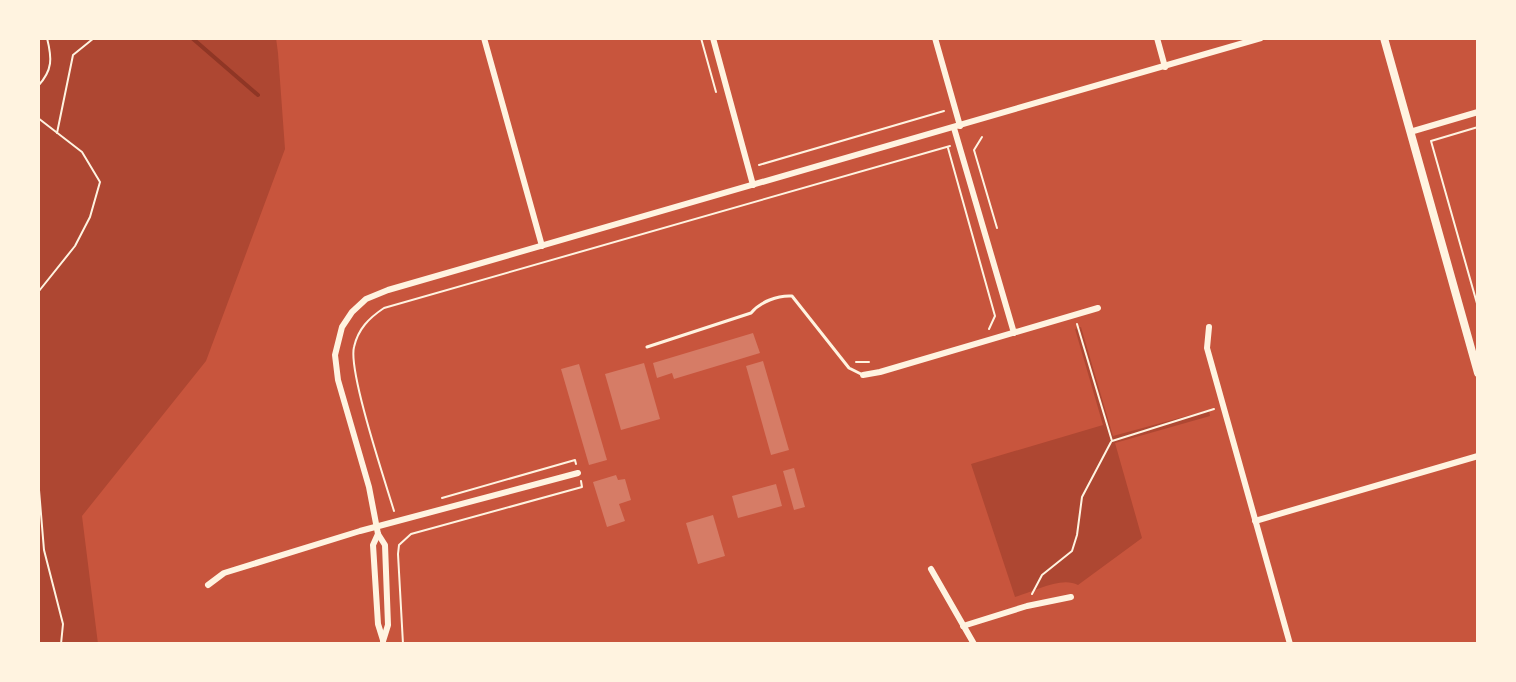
<svg xmlns="http://www.w3.org/2000/svg" width="1516" height="682" font-family="Quicksand,sans-serif">
<rect width="100%" height="100%" fill="#c8553d"/>
<g fill="#ae4732">
<polygon points="38,38 276,38 278,53 285,149 206,361 82,516 98,644 38,644"/>
<path d="M1081 327 1113 436 1209 410 1210 416 1115 443 1142 538 1078 585C1061 576 1033 592 1015 597L971 464 1103 425 1075 329Z"/>
</g>
<g fill="none" stroke-linecap="round" stroke-linejoin="round">
<polyline stroke="#8f3625" stroke-width="4" points="192,38 258,95"/>
</g>
<g fill="#d67c66">
<polygon points="753,333 760,353 674,379 672,373 657,378 653,363"/>
<polygon points="763,361 789,450 771,455 746,366"/>
<polygon points="644,363 660,419 621,430 605,374"/>
<polygon points="579,364 607,460 589,465 561,369"/>
<polygon points="794,468 805,507 794,510 783,471"/>
<polygon points="616,475 618,480 625,479 631,500 619,504 625,521 607,527 593,482"/>
<polygon points="776,484 782,506 738,518 732,496"/>
<polygon points="713,515 725,556 698,564 686,523"/>
</g>
<g fill="none" stroke-linecap="round" stroke-linejoin="round">
<g stroke="#fff3e0" stroke-width="2">
<polyline points="701,38 716,92"/>
<path d="M38 86C53 70 52 58 47 38"/>
<polyline points="38,118 82,152 100,182 90,217 75,246 39,291 38,436"/>
<polyline points="1478,127 1431,141 1478,307"/>
<polyline points="57,133 73,55 94,38"/>
<polyline points="982,137 974,150 997,228"/>
<polyline points="948,148 995,316 989,329"/>
<polyline points="759,165 944,111"/>
<polyline points="1077,324 1112,441 1214,409"/>
<polyline points="856,362 869,362"/>
<polyline points="38,478 44,550 63,624 61,644"/>
<polyline points="442,498 575,460 576,464"/>
<path d="M394 511C385 481 348 371 354 347 358 329 369 318 384 308L950 146"/>
<polyline points="1032,594 1042,575 1072,551 1077,535 1082,497 1111,442"/>
<polyline points="403,644 398,554 399,545 411,534 582,487 581,481"/>
</g>
<path stroke="#fff3e0" stroke-width="3" d="M647 347 751 313C760 302 778 295 792 296L849 368 863 375"/>
<g stroke="#fff3e0" stroke-width="6">
<polyline points="484,38 542,246"/>
<polyline points="713,38 753,185"/>
<polyline points="935,38 960,126"/>
<polyline points="1157,38 1165,67"/>
<polyline points="954,128 1014,333"/>
<polyline points="1410,132 1478,112"/>
<polyline points="1209,327 1207,348 1290,644"/>
<polyline points="863,375 880,372 1098,308"/>
<polyline points="1255,521 1478,456"/>
<polyline points="378,534 373,545 378,624 383,640"/>
<polyline points="931,569 974,644"/>
<polyline points="208,585 224,573 360,531 578,473"/>
<polyline points="963,626 1027,606 1071,597"/>
<polyline points="383,641 388,625 385,545 378,534 369,487 338,380 335,355 342,327 352,312 366,299 388,290 1261,38"/>
</g>
<polyline stroke="#fff3e0" stroke-width="8" points="1384,38 1478,373"/>
</g>
<rect width="1516" height="682" fill="none" stroke="#fff3e0" stroke-width="80"/>
</svg>
